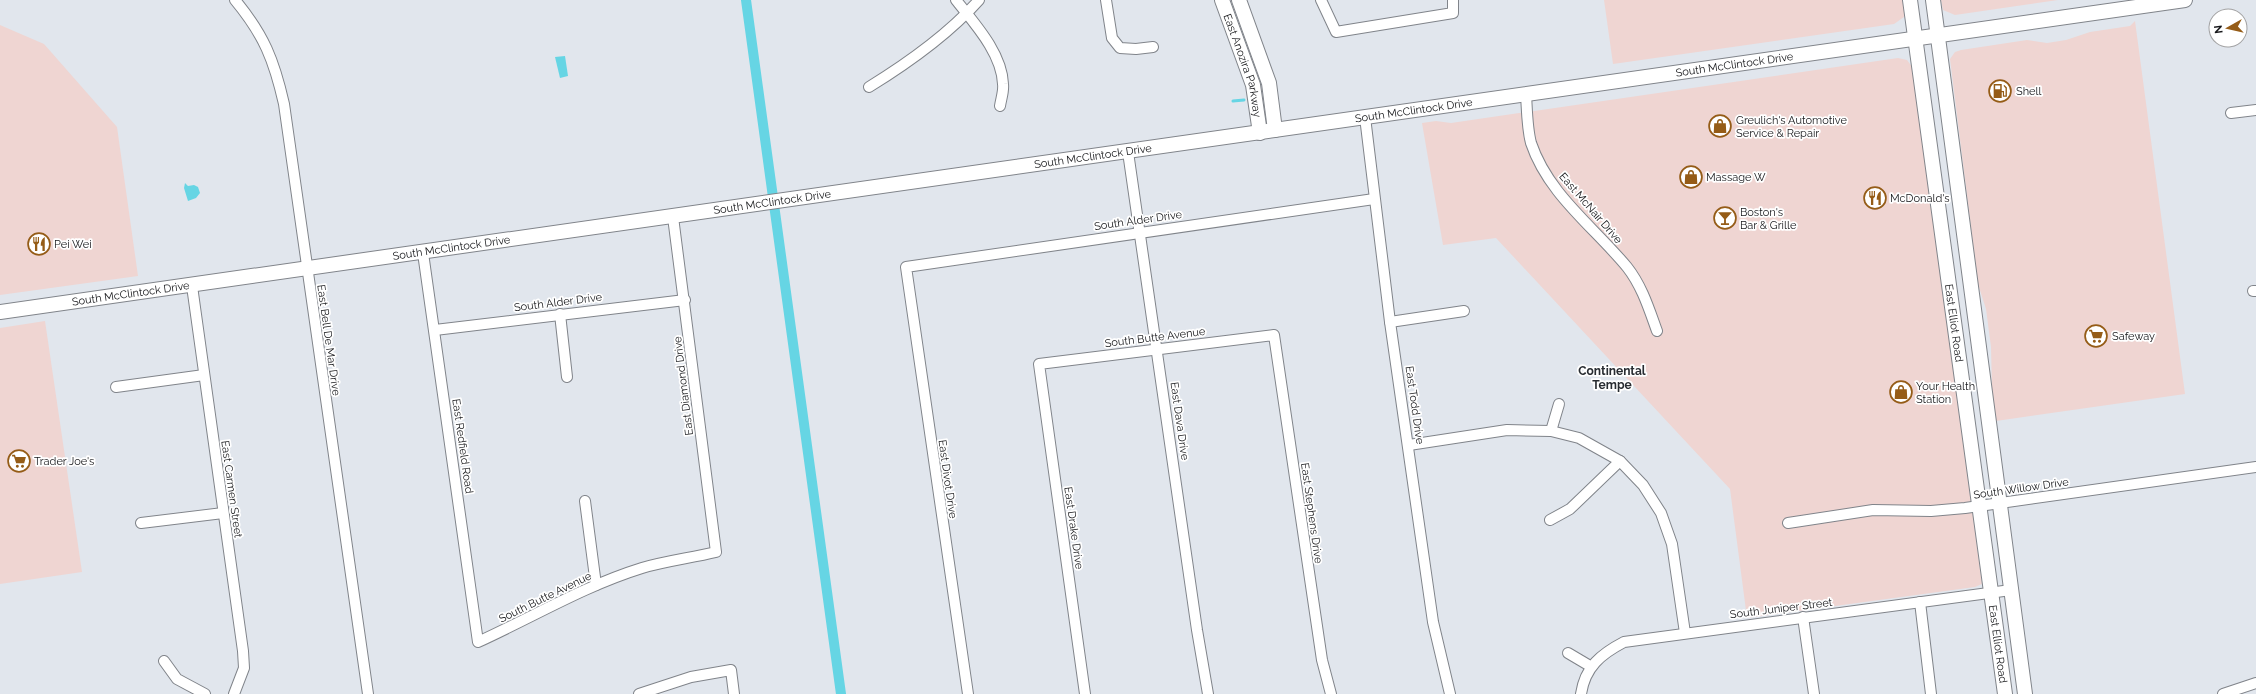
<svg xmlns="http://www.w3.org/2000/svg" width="2256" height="694" font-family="Raleway,sans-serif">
<rect width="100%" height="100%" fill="#e1e6ed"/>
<g fill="#efd5d2">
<polygon points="1604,0 1903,0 1905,10 1904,17 1894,24 1613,64"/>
<polygon points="1941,0 2058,0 1955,15 1943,10"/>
<polygon points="2135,21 2185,394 1996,421 1992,391 1991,347 1986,309 1978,284 1950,59 1955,52 1961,50 2027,40 2047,43 2066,40 2090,32 2130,26"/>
<polygon points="0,25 44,44 117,127 138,276 0,295"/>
<polygon points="1898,58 1907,60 1913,68 1982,584 1975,587 1747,618 1730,489 1496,238 1443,245 1422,123 1436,121 1451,123"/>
<polygon points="45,321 82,572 0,584 0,328"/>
</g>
<g fill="#66d5e4">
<polygon points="565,56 568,76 560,78 555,57"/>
<polygon points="185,183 188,186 194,185 198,187 200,193 196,198 188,201 184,188"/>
</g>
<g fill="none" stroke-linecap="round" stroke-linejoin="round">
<polyline stroke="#66d5e4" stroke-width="3" points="1233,101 1244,100"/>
<polyline stroke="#66d5e4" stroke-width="10" points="746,0 841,694"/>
<g stroke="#80848a" stroke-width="12">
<g id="street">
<path d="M235 0C264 35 274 60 284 104L368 694"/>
<path d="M956 0C974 23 1002 53 1003 84 1004 91 1001 99 1000 106"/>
<polyline points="1106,0 1112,38 1120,48 1136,49 1153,47"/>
<polyline points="1321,0 1336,32 1453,13 1453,0"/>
<path d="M869 87C908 63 948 35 979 0"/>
<path d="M1526 94C1527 110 1527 128 1531 143 1548 194 1594 227 1627 267 1642 286 1649 309 1657 331"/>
<polyline points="2231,113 2256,110"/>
<polyline points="1365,117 1390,322 1433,622 1450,694"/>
<polyline points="1128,152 1197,630 1208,694"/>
<path d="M423 253 478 642C533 617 584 586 642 568 666 561 691 558 716 552L673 217"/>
<polyline points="192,286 243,651 244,668 234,694"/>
<polyline points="2253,291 2256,291"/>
<polyline points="560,314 567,377"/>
<polyline points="1390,322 1464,311"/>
<polyline points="435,330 685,300"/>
<polyline points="116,387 204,375"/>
<polyline points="1551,431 1559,404"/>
<polyline points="1409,445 1507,430 1551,431 1579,438 1620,461 1643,485 1661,513 1672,544 1685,633"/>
<polyline points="585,501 596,585"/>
<polyline points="1550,520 1570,509 1620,461"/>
<polyline points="141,523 223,513"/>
<polyline points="1788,523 1873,510 1931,511 1965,508 2256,467"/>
<polyline points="1920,602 1931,694"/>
<polyline points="1803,617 1814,694"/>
<polyline points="1568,653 1590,666"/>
<polyline points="164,661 177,679 205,694"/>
<polyline points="639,694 691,677 731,670 734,694"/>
<polyline points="968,694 906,267 1374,199"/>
<polyline points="1085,694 1039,364 1274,335 1322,660 1331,694"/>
<path d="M1581 694C1585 667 1601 654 1624 642L2011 590"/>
<polyline points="2223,694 2256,683"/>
</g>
</g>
<g stroke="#80848a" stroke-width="16">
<g id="secondary">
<path id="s1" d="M1222 0 1253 85 1260 133"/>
<polyline points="1239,0 1269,83 1275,130"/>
<path id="s2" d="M1910 0 2005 694"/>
<polyline points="1933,0 2025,694"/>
<path id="s3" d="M0 312 2185 0"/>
</g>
</g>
<use href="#street" stroke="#fff" stroke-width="10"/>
<use href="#secondary" stroke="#fff" stroke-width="14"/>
</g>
<defs>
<g id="fuel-ring" transform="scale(1.15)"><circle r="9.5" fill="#fff" stroke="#955c17" stroke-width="1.5"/><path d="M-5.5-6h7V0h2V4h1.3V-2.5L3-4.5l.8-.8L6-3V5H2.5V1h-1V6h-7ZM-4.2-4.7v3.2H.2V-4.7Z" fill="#955c17"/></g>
<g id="shop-ring" transform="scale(1.15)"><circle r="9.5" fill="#fff" stroke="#955c17" stroke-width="1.5"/><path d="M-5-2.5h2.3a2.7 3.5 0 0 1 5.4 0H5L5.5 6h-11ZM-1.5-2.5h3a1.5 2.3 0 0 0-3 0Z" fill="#955c17"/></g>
<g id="restaurant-ring" transform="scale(1.15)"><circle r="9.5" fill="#fff" stroke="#955c17" stroke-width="1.5"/><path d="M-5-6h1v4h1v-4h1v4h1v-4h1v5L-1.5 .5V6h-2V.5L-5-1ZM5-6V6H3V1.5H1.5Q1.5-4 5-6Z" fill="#955c17"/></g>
<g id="bar-ring" transform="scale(1.15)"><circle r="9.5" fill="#fff" stroke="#955c17" stroke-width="1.5"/><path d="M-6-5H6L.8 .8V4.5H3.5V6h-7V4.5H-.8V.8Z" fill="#955c17"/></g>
<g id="supermarket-ring" transform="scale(1.15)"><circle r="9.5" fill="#fff" stroke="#955c17" stroke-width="1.5"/><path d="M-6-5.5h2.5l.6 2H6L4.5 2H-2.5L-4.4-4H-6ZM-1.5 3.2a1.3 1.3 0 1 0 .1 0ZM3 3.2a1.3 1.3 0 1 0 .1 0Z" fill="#955c17"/></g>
</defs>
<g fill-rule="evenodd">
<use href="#fuel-ring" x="2000" y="91"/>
<use href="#shop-ring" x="1720" y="126"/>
<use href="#shop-ring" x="1691" y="177"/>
<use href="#restaurant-ring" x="1875" y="198"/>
<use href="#bar-ring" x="1725" y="218"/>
<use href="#restaurant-ring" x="39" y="244"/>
<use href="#supermarket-ring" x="2096" y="336"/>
<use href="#shop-ring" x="1901" y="392"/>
<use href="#supermarket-ring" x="19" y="461"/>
</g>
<g text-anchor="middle" stroke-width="3.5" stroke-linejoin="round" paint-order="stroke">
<g font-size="11" fill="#16171a" stroke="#fff">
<text dy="4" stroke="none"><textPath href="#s3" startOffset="1752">South McClintock Drive</textPath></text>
<text dy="4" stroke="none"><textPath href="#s1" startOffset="69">East Anozira Parkway</textPath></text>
<text dy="4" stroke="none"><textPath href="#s3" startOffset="1428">South McClintock Drive</textPath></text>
<text dy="4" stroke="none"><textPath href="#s3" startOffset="1104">South McClintock Drive</textPath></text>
<text dy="4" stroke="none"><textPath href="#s3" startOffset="780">South McClintock Drive</textPath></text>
<text transform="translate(1591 208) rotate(49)" y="4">East McNair Drive</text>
<text transform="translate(1138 220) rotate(-8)" y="4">South Alder Drive</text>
<text dy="4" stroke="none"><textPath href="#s3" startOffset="456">South McClintock Drive</textPath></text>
<text dy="4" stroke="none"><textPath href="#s3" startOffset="132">South McClintock Drive</textPath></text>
<text transform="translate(558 302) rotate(-7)" y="4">South Alder Drive</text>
<text dy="4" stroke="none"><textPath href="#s2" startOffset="326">East Elliot Road</textPath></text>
<text transform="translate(1155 337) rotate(-7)" y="4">South Butte Avenue</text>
<text transform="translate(329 340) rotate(82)" y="4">East Bell De Mar Drive</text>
<text transform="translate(683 386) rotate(-97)" y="4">East Diamond Drive</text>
<text transform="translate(1415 405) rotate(82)" y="4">East Todd Drive</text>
<text transform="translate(1180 421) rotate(82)" y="4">East Dava Drive</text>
<text transform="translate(463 446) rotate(82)" y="4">East Redfield Road</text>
<text transform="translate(948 479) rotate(82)" y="4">East Divot Drive</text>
<text transform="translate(2021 488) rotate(-8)" y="4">South Willow Drive</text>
<text transform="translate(232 489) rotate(82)" y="4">East Carmen Street</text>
<text transform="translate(1312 513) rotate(82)" y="4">East Stephens Drive</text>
<text transform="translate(1074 528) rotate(82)" y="4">East Drake Drive</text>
<text transform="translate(545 597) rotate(-26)" y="4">South Butte Avenue</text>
<text transform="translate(1781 608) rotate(-7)" y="4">South Juniper Street</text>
<text dy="4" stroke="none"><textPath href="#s2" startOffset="650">East Elliot Road</textPath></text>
</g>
<g font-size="11" fill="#16171a" stroke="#fff" text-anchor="start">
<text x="2016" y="95">Shell</text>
<text x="1736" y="124">Greulich's Automotive<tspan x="1736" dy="13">Service &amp; Repair</tspan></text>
<text x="1706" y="181">Massage W</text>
<text x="1890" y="202">McDonald's</text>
<text x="1740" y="216">Boston's<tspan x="1740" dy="13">Bar &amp; Grille</tspan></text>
<text x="54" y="248">Pei Wei</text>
<text x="2112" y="340">Safeway</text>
<text x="1916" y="390">Your Health<tspan x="1916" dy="13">Station</tspan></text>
<text x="34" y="465">Trader Joe's</text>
</g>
<g font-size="12" font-weight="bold" fill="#282c31" stroke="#fff">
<text x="1612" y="375">Continental<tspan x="1612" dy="14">Tempe</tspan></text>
</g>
</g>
<g transform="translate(2228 28) rotate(262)"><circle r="19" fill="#ffffff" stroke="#a2a2a3"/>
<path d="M0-3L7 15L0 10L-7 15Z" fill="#955c17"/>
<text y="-6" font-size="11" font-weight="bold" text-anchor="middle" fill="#16171a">N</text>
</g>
</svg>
